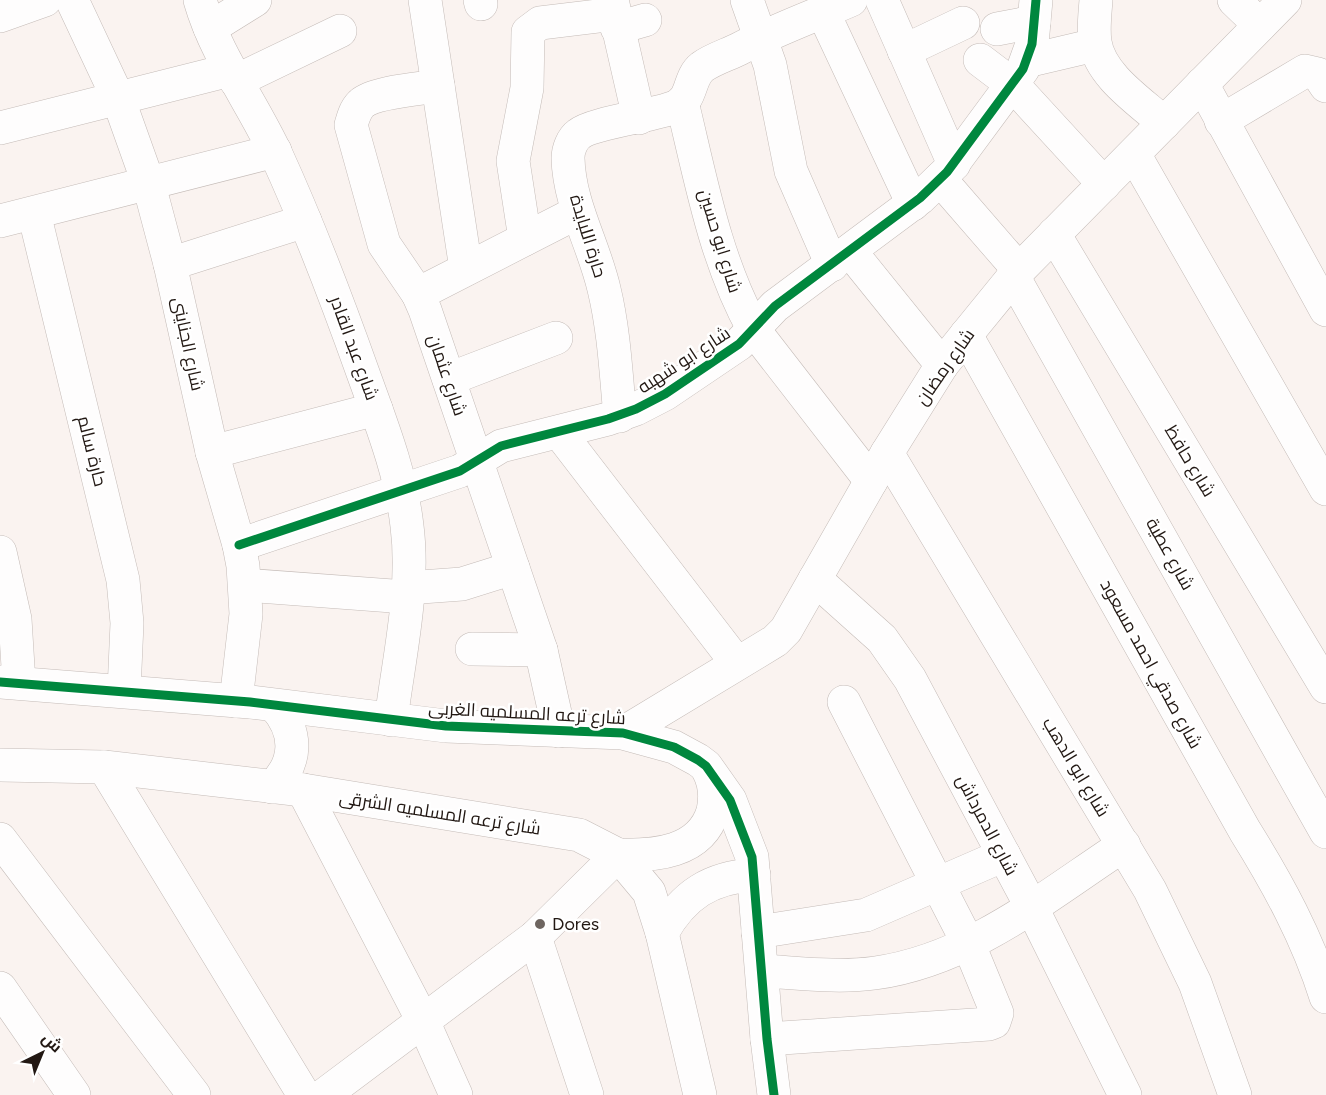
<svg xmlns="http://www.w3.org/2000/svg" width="1326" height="1095" font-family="Figtree,Cairo,sans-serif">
<rect width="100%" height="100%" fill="#faf3f0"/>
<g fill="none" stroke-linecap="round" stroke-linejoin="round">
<g stroke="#c4bbb7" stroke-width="34">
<g id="minor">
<polyline points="72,0 118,98 149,185 170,264 212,452 239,545 243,566 246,614 236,701"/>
<path d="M200 0C216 56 252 102 276 154 309 226 337 300 363 373 381 423 401 473 407 526 415 589 399 657 391 720"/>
<polyline points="425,0 466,269"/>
<polyline points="480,0 481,4"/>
<polyline points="612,0 639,118"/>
<polyline points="747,0 770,65 791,171 832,265"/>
<polyline points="882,0 954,164"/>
<path d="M1096 0C1095 14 1093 29 1095 42 1100 76 1141 102 1164 123"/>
<polyline points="1234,0 1260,25"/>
<polyline points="823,12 913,204"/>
<polyline points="0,16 45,0"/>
<polyline points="210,28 255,0"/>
<polyline points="617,28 645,20"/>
<polyline points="997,29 1034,22"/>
<polyline points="904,51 963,23"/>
<polyline points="980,60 1013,85 1104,184"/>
<polyline points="1027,61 1095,45"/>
<polyline points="236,81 340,31"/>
<polyline points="1202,84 1326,310"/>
<path d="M438 86C420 89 374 92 361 104 355 110 353 118 351 125L384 244 418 294 425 310 541 650 559 731"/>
<path d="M682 102C701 180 715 260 754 330L871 481"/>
<polyline points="1221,121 1305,71 1318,74 1326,86"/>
<polyline points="0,128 230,70"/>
<polyline points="1134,154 1326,489"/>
<polyline points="940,179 1019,270"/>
<polyline points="34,213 123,580 127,623 124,691"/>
<polyline points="0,221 275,151"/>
<polyline points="1054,234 1326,687"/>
<polyline points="525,239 513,161 527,88 528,32 540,23 614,14"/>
<polyline points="850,251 942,365"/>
<polyline points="170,264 305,221"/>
<polyline points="1013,276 1326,832"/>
<polyline points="418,294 578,212"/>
<path d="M966 335 1245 831C1278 884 1307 937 1326 997"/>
<polyline points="449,379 556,338"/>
<path d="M620 416C616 374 614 330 604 289 594 245 569 204 568 158 568 150 572 139 579 134 592 123 653 116 675 107 693 100 688 78 702 67 713 59 727 55 739 49 775 30 814 16 851 0"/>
<polyline points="559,432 736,662"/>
<polyline points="212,452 376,409"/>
<polyline points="887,453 1150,890 1195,983 1235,1095"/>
<polyline points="239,545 460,471 501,446 608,419 636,409 665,394 739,344 775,306 920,198 947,172 1023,69 1032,44 1036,0"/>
<polyline points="0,552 15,619 19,683"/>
<polyline points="815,579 882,639 910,679 1031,906 1125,1095"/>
<polyline points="245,585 406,597"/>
<polyline points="407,588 462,584 513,568"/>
<polyline points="472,649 541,650"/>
<polyline points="0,682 250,702 446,726 623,733 674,747 698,760 706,766 730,800 752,857 767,1039 774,1095"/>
<polyline points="623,733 775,641 786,630 887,453 942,365 966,335 1019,270 1285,0"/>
<polyline points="0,765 104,767 303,790 579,835 618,855 649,892 662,933 700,1095"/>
<polyline points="104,767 304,1095"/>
<path d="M272 787C298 763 298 732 275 706"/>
<polyline points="303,790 423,1021 456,1095"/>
<polyline points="0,839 194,1095"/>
<polyline points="758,932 866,915 1004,855"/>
<path d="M662 933C683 895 711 877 754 875"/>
<polyline points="535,937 587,1095"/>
<path d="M762 971C799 973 838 978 875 973 970 960 1046 896 1124 845"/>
<polyline points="0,988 74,1095"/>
<polyline points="767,1039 989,1024 994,1022 997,1013 969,945 844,702"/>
<path d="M324 1095 535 937 618 855C654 856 701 853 713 811 716 797 715 783 708 770"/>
</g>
</g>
<use href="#minor" stroke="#fefdfd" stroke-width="33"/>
<g stroke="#fff" stroke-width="13">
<g id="cycleway">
<polyline points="239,545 460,471 501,446 608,419 636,409 665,394 739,344 775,306 920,198 947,172 1023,69 1032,44 1036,0"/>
<polyline points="0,682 250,702 446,726 623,733 674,747 698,760 706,766 730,800 752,857 767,1039 774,1095"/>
</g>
</g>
<use href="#cycleway" stroke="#00873e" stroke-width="9"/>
</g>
<circle fill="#6e6560" stroke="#fff" stroke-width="2" cx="540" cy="924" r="6"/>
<g text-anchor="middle" stroke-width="5" stroke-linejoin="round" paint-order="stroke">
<g font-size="18" fill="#221813" stroke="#fff">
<text transform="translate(588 236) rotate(73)" y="6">حارة اللبايدة</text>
<text transform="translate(720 241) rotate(73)" y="6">شارع ابو حسين</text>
<text transform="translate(188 344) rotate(78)" y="6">شارع الجناينى</text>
<text transform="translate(354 348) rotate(70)" y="6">شارع عبد القادر</text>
<text transform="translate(684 360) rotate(-33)" y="6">شارع ابو شهبه</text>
<text transform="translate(945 367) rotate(-55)" y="6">شارع رمضان</text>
<text transform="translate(447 375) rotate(71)" y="6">شارع عثمان</text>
<text transform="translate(92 451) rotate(76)" y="6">حارة سالم</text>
<text transform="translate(1190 461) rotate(59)" y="6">شارع حافظ</text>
<text transform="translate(1170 554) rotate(61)" y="6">شارع عطية</text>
<text transform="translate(1151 664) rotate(61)" y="6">شارع صدقي احمد مسعود</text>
<text transform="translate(527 713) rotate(3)" y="6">شارع ترعه المسلميه الغربى</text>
<text transform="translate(1076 767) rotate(59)" y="6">شارع ابو الدهب</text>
<text transform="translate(440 813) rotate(9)" y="6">شارع ترعه المسلميه الشرقى</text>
<text transform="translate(987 825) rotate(62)" y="6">شارع الدمرداش</text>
</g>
<g font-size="18" fill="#221813" stroke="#fff" text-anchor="start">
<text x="552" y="930">Dores</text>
</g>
</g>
<g transform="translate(42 1053) rotate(43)" stroke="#ffffff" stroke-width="4.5" paint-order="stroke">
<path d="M0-4.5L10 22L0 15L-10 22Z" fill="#221813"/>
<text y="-9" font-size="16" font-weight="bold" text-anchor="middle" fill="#221813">ش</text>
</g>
</svg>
